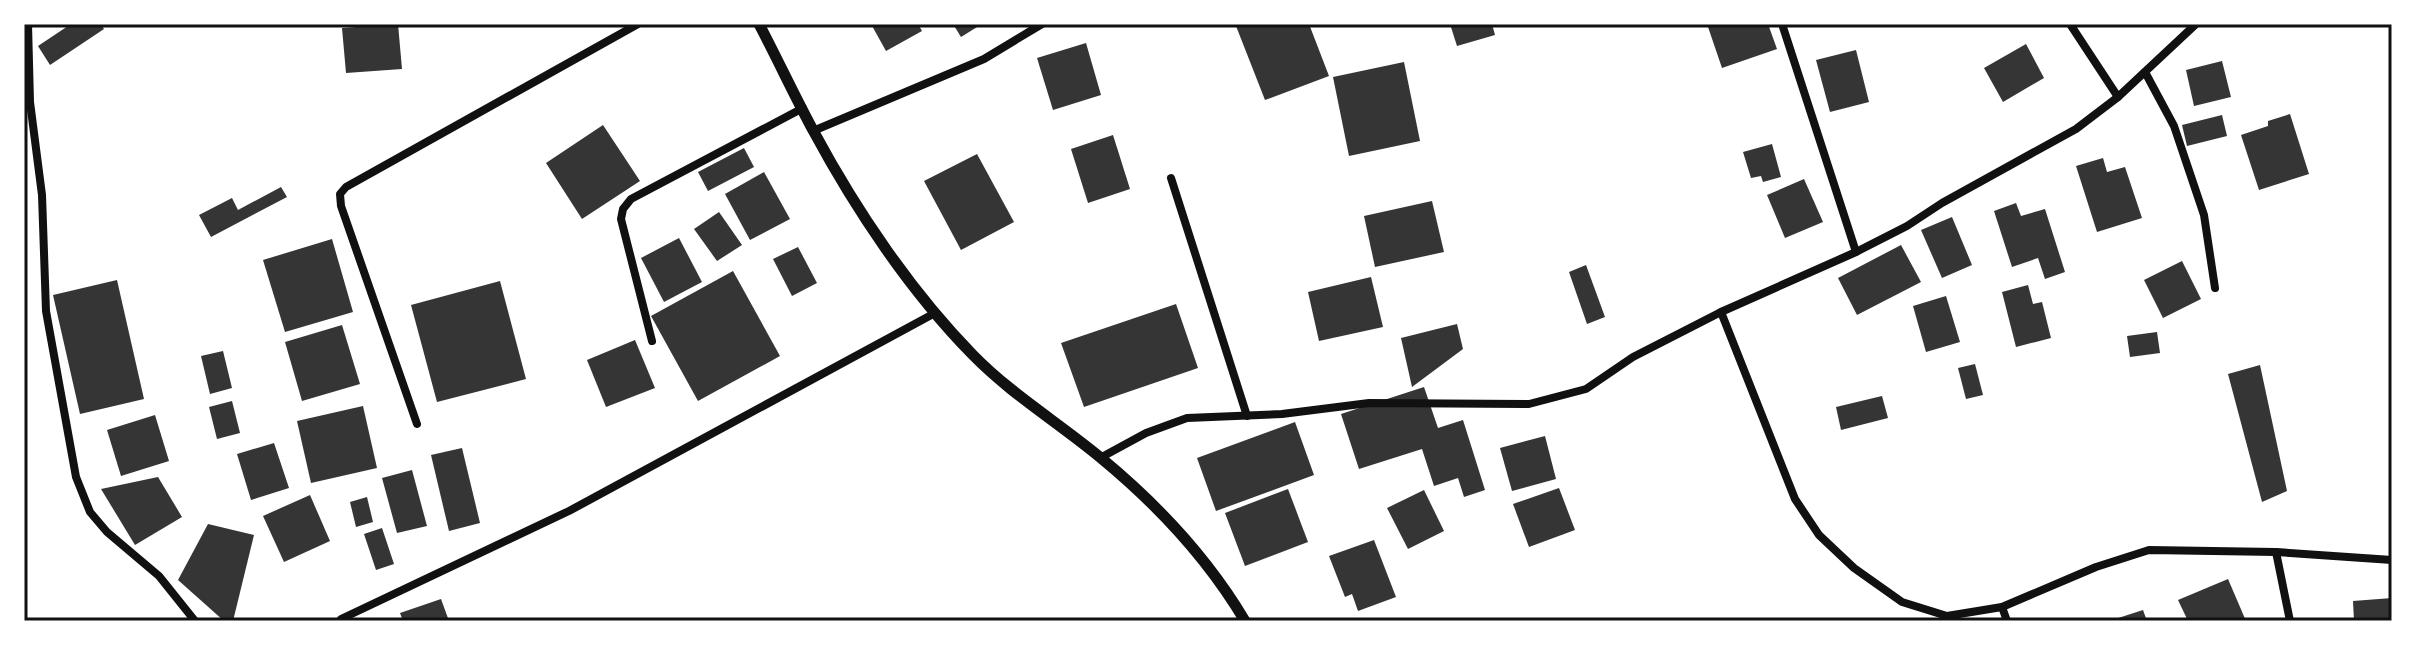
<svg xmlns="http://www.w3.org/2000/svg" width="2416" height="645" font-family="'Public Sans',sans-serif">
<rect width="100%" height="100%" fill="#fff"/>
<g fill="#353535">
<polygon points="71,24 101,24 104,29 50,65 38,46"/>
<polygon points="398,24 402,69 346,73 342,28"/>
<polygon points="871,24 918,24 922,31 886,51"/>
<polygon points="953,24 982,24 961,37"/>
<polygon points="1242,24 1309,24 1329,76 1265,100 1236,26"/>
<polygon points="1450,24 1492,24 1495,35 1457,46"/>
<polygon points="1707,24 1768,24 1777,49 1722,68"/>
<polygon points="1086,43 1101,95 1053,110 1037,58"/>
<polygon points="2026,44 2044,78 2003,102 1984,68"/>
<polygon points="1856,50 1869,102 1830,112 1816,60"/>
<polygon points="2222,61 2231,97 2194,106 2186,70"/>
<polygon points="1404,62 1420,141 1349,156 1333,77"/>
<polygon points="2290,114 2309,174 2259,190 2241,135 2268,126 2268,121"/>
<polygon points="2222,115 2227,136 2187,146 2182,125"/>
<polygon points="603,125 640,181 582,219 546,163"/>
<polygon points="1113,135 1130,189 1088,203 1071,149"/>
<polygon points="1772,144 1781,177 1763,182 1761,176 1751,178 1743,152"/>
<polygon points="744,148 754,167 708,191 698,172"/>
<polygon points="977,154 1014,222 961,250 924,181"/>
<polygon points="2103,158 2107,172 2125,167 2142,218 2097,232 2076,166"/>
<polygon points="764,172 790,219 750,240 725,194"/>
<polygon points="1804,179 1823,222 1785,238 1767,195"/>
<polygon points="281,187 287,197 211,237 199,215 232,198 238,210"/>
<polygon points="1432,201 1444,252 1375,267 1364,216"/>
<polygon points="2016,203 2021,216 2045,209 2065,272 2045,279 2038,258 2012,267 1994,211"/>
<polygon points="719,212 742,245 717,261 694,229"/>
<polygon points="1952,217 1972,265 1942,278 1921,230"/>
<polygon points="679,238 702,282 664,302 641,258"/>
<polygon points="332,239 353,312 285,332 263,260"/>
<polygon points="1901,245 1921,282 1857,315 1838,278"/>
<polygon points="798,247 817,283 792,296 773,259"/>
<polygon points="2182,261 2201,299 2163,318 2144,280"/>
<polygon points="1586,265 1605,317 1587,324 1569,272"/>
<polygon points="733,271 780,356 698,401 651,316"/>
<polygon points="1371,277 1383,327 1319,341 1308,292"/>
<polygon points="117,280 144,399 80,414 53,295"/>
<polygon points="500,281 526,379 437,402 411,305"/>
<polygon points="2028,285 2033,304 2042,302 2051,338 2016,347 2002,292"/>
<polygon points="1946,296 1960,342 1926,352 1913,306"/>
<polygon points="1176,304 1198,368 1084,407 1061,343"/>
<polygon points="1457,324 1463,349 1412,387 1401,338"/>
<polygon points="342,325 360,384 302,401 285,342"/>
<polygon points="2157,332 2160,353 2130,357 2127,336"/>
<polygon points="635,340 655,388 606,407 587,360"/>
<polygon points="223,351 232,388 210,394 201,356"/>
<polygon points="1975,364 1983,395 1966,399 1958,368"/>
<polygon points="2260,365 2287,491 2262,502 2228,374"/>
<polygon points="1424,387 1438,428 1463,420 1485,490 1464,497 1458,478 1434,486 1422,449 1359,469 1341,414"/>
<polygon points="1882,396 1888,418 1841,430 1836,407"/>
<polygon points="232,401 240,433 217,439 209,407"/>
<polygon points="363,406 377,468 311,483 297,421"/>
<polygon points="155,415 169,461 121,476 107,430"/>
<polygon points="1295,422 1314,475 1216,511 1197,458"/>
<polygon points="1545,436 1556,479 1512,491 1500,448"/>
<polygon points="274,443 289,488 251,500 237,454"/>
<polygon points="462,448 480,523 449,531 431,455"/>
<polygon points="412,470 427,526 397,533 382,478"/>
<polygon points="158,477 182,517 135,545 101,489"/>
<polygon points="1559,488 1575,530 1529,547 1513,504"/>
<polygon points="1288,489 1308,542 1245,566 1225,513"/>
<polygon points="1424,490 1444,531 1408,549 1387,508"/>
<polygon points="310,495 330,541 284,562 263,516"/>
<polygon points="367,497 373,522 356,527 350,502"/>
<polygon points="208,524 254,535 233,621 224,621 178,580"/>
<polygon points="382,528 394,564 376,570 364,534"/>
<polygon points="1374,540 1396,597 1358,611 1352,594 1345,597 1329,556"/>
<polygon points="2228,579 2246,621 2188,621 2178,600"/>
<polygon points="2392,598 2392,621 2354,621 2353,601"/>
<polygon points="441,599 449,621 403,621 400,613"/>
<polygon points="2143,610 2147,621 2112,621 2112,620"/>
</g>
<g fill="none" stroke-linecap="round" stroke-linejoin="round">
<g stroke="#111" stroke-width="8">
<polyline points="28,24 30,102 42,195 46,311 76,477 90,512 107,532 159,576 195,621"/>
<polyline points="1782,24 1856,252"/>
<polyline points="2070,24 2118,97"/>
<polyline points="2145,72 2174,126 2204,215 2215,288"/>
<polyline points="813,131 984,59 1042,24"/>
<polyline points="1171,178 1247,416"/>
<polyline points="1721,312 1795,499 1819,535 1854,568 1902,602 1947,616 2002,607 2096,567 2149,550 2276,552 2392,560"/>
<polyline points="652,341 621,219 623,209 631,199 803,108"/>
<polyline points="417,424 341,206 340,194 346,187 638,24"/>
<polyline points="1100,458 1146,433 1187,418 1282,414 1369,403 1529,404 1586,389 1633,357 1721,312 1856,252 1907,226 1942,203 2076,129 2118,97 2196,24"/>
<polyline points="2276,552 2290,621"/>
<polyline points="2002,607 2007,621"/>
<polyline points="341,619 569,511 935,313"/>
</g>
<path stroke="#111" stroke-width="11" d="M759 24C778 60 795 97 814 132 856 210 911 292 973 355 1011 394 1059 423 1101 458 1158 505 1207 557 1245 621"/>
</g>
<rect width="2416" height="645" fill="none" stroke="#ffffff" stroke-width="52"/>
<rect x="26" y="26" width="2364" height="593" fill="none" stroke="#111" stroke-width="3"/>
</svg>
